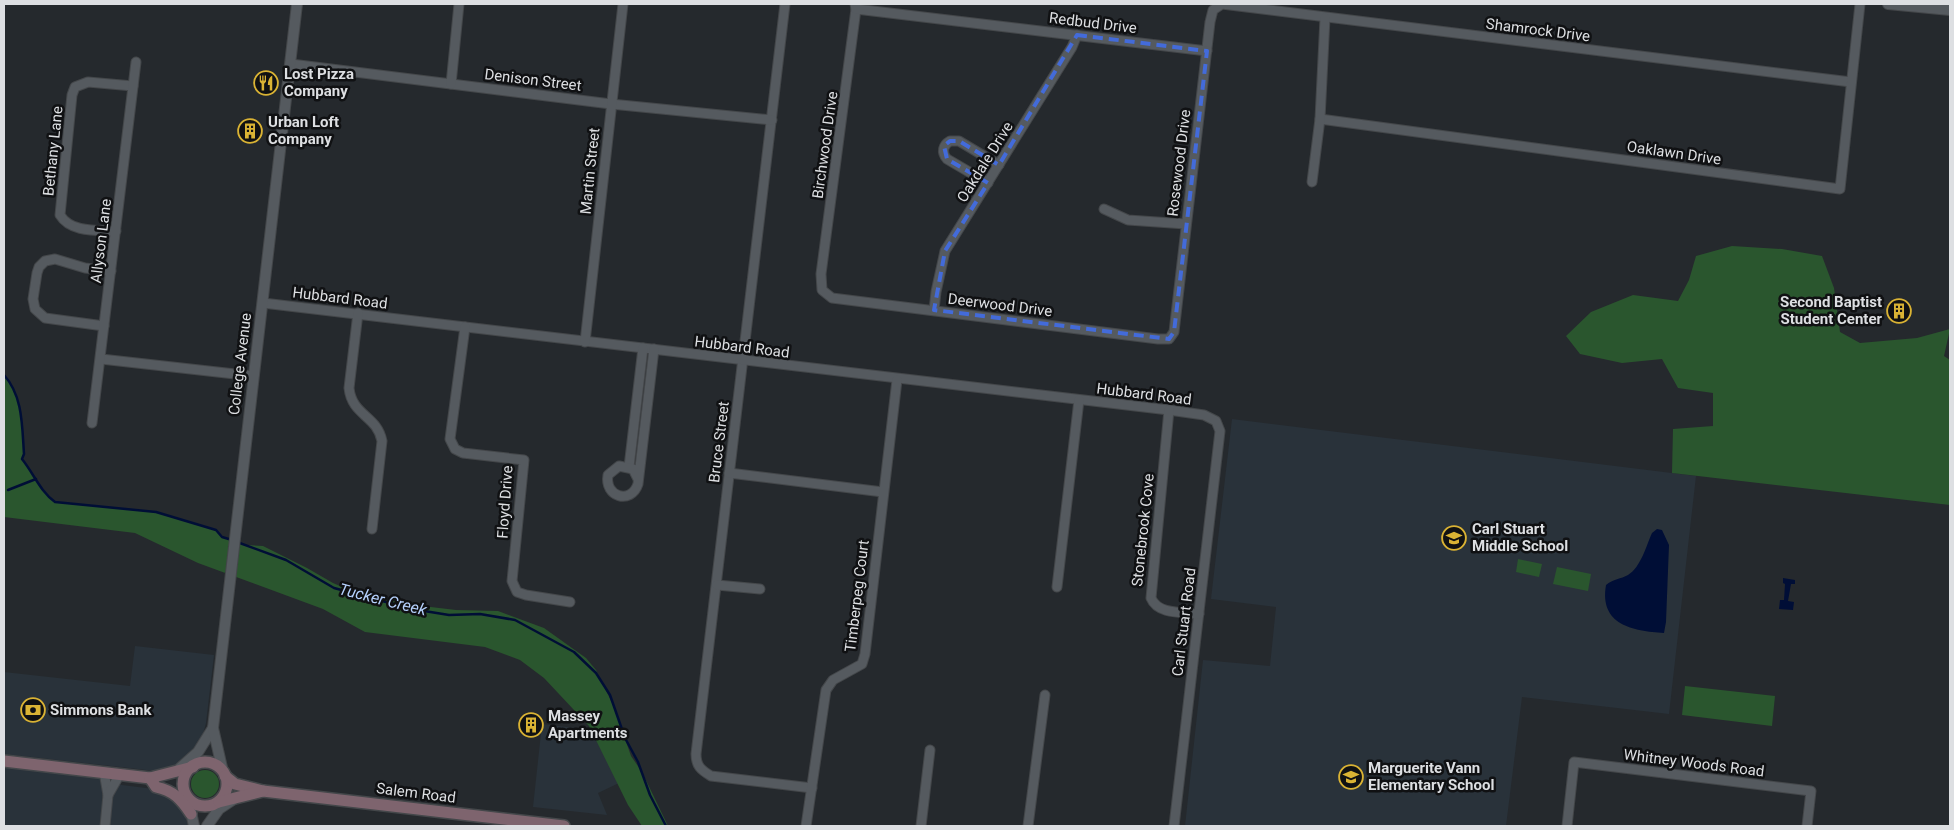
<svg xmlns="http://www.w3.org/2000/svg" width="1954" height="830" font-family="Roboto,sans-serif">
<rect width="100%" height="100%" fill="#25292d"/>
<g fill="#29323a">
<polygon points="1232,419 1696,476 1669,714 1522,697 1506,826 1185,826 1203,660 1270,666 1276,607 1211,599"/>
<polygon points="135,646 214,655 206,723 200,746 193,755 173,768 155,771 4,754 4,672 130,686"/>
<polygon points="542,724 591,730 619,783 598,793 607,815 533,807"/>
<polygon points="4,766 93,777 122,785 162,790 181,803 191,826 4,826"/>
</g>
<g fill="#2a562e">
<polygon points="1732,246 1782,249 1822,256 1834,288 1840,332 1860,343 1917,338 1950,329 1944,356 1950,360 1950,505 1672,473 1673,429 1713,426 1713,393 1678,388 1662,359 1622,363 1580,354 1566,336 1591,312 1633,295 1678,301 1689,280 1696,256"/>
<path d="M4 375C23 396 22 426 24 454L23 459C34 475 40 491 55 502L156 512 216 530 222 537 245 545 263 546 307 568 333 583 356 593 414 605 456 610 498 611 544 628 586 658 596 670 614 707 631 756 642 772 668 826H642L628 805 589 726 544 678 520 660 485 647 365 632 323 609 198 563 135 533 4 517Z"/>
<polygon points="1518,559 1542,564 1539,577 1516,572"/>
<polygon points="1557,567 1591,574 1588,591 1553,584"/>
<polygon points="1685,686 1775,696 1772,726 1682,715"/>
<circle cx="205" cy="784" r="14"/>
</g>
<g fill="#000e36">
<path d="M1657 529 1662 530 1669 545 1666 622 1664 633C1633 631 1599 625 1606 585 1613 579 1621 579 1628 575 1641 567 1646 546 1652 533Z"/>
<polygon points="1783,578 1795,580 1795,584 1791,584 1788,601 1794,602 1793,610 1779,609 1780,600 1784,600 1785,584 1783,583"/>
</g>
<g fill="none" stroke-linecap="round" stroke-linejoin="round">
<g stroke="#000e36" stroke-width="2.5">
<path d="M4 375C23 396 22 426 24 454L22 459C34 474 40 491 55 502L156 512 216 530 222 537 232 540"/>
<polyline points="8,490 36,479"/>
<polyline points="237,542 286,560 334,588 412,609 449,615 480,614 515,620 574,652 596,673 610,695 625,738 638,762 650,795 666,826"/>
</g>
<g stroke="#44474a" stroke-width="11">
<g id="minor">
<path d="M785 4 696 754C696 766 701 770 711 776L812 788"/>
<polyline points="855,4 856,9 821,274 822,290 832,298 1158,339 1169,339 1174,332 1210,22 1213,10 1222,4 1851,82"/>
<polyline points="856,9 1207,51"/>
<polyline points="291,64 611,104 772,120"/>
<polyline points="451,84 459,4"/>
<polyline points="1320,119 1840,189 1860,4"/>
<polyline points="1312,182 1320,119 1325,18"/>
<path d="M988 183 947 159C941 152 943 145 950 141H959L999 165"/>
<polyline points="1104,209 1128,220 1186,224"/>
<path d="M116 231C97 230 71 233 60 215L72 95 75 87 88 82 133 86"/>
<polyline points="263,303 1169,410 1204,415 1216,421 1220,431 1174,826"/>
<polyline points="934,310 936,292 945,251 1072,47 1077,35"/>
<path d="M358 313 349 388C352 416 377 415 382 441L372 529"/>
<polyline points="104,326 45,318 35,309 33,299 37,273 39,267 45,261 55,259 85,268 111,271"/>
<polyline points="465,327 450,439 455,449 463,453 524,460 512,581 517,592 526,595 570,602"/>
<polyline points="585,342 623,4"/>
<polyline points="101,359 253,376"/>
<path d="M1169 410 1151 598C1158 615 1183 612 1199 614"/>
<polyline points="92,423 136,62"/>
<polyline points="629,467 643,348"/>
<polyline points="729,473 883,492"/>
<path d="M638 479 633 469 619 466 608 475C604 497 631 505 638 484L654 349"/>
<polyline points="717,585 760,589"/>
<polyline points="1057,587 1079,400"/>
<polyline points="104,772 108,795 105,826"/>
<polyline points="108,795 120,774"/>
<polyline points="806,826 826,690 833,680 862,664 865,654 897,380"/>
<polyline points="921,826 930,750"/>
<polyline points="1028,826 1045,695"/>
<polyline points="1567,826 1574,762 1811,791 1807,826"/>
</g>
</g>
<g stroke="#44474a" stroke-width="12">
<g id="tertiary">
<polyline points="1888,4 1950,10"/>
<polyline points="180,768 198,752 213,728"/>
<polyline points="223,772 213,728 297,4"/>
<polyline points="188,798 194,826"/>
<polyline points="207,826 219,809 234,799"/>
</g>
</g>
<g stroke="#44474a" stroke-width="14">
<g id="secondary">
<polyline points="4,761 150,778 193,767"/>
<circle cx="205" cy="784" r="22"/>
<polyline points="225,776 235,784 263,791 564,826"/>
<path d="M150 778 156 787C174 791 181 799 191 814"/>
<polyline points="219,802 263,791"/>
</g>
</g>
<use href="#minor" stroke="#555a5f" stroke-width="9"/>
<use href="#tertiary" stroke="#555a5f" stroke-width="10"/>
<use href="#secondary" stroke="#7e646e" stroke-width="11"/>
</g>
<path fill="none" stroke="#436bda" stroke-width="4" stroke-dasharray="10 6" stroke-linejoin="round" d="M1077 35 1207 51 1174 332 1169 339 934 310 945 251 988 183 947 159 944 146 950 141H959L999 165Z"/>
<defs>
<g id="restaurant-ring" transform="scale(1.25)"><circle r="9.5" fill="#101113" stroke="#dab334" stroke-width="1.5"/><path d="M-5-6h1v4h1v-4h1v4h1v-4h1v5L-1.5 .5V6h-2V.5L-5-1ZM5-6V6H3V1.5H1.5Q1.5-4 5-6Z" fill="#dab334"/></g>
<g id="building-ring" transform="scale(1.25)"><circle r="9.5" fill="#101113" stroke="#dab334" stroke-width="1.5"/><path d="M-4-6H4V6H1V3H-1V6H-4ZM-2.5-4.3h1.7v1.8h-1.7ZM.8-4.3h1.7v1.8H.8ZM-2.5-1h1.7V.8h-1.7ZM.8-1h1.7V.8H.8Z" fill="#dab334"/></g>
<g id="school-ring" transform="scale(1.25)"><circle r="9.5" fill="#101113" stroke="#dab334" stroke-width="1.5"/><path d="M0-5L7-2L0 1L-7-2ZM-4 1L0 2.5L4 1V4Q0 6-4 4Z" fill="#dab334"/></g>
<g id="bank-ring" transform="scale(1.25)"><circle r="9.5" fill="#101113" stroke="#dab334" stroke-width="1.5"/><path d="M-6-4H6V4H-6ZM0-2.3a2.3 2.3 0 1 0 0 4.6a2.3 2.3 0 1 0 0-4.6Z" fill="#dab334"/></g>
</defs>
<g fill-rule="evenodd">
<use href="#restaurant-ring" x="266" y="83"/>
<use href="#building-ring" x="250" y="131"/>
<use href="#building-ring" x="1899" y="311"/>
<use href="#school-ring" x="1454" y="538"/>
<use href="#bank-ring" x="33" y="710"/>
<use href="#building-ring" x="531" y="725"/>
<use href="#school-ring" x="1351" y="777"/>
</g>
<g text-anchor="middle" stroke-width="5" stroke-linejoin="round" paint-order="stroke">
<g font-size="15" fill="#dddfe2" stroke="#101113">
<text transform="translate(1093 23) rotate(7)" y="5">Redbud Drive</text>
<text transform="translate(1538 30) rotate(7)" y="5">Shamrock Drive</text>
<text transform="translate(533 80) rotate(7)" y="5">Denison Street</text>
<text transform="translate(825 145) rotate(-82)" y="5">Birchwood Drive</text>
<text transform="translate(53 151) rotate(-84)" y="5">Bethany Lane</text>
<text transform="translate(1674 153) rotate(8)" y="5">Oaklawn Drive</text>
<text transform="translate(985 162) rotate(-58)" y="5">Oakdale Drive</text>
<text transform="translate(1179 163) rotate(-83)" y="5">Rosewood Drive</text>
<text transform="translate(590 171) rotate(-84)" y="5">Martin Street</text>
<text transform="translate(101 241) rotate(-83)" y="5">Allyson Lane</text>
<text transform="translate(340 298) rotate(7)" y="5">Hubbard Road</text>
<text transform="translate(1000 305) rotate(7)" y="5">Deerwood Drive</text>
<text transform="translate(742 347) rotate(7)" y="5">Hubbard Road</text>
<text transform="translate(240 364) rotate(-83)" y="5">College Avenue</text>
<text transform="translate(1144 394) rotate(7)" y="5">Hubbard Road</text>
<text transform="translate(719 442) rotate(-83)" y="5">Bruce Street</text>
<text transform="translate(505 502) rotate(-86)" y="5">Floyd Drive</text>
<text transform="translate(1143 530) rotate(-84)" y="5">Stonebrook Cove</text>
<text transform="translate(857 596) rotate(-83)" y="5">Timberpeg Court</text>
<text transform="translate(1184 622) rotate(-83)" y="5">Carl Stuart Road</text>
<text transform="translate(1694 763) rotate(7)" y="5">Whitney Woods Road</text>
<text transform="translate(416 793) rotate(7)" y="5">Salem Road</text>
</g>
<g font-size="15" font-weight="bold" fill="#dddfe2" stroke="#101113" text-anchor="start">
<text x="284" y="79">Lost Pizza<tspan x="284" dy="17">Company</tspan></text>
<text x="268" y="127">Urban Loft<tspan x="268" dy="17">Company</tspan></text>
<text x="1882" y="307" text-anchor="end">Second Baptist<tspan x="1882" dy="17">Student Center</tspan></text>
<text x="1472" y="534">Carl Stuart<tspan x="1472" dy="17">Middle School</tspan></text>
<text x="50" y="715">Simmons Bank</text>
<text x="548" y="721">Massey<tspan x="548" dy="17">Apartments</tspan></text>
<text x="1368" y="773">Marguerite Vann<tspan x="1368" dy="17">Elementary School</tspan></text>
</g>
<g font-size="16" font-style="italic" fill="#b5d0fc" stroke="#101113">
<text transform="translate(383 599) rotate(14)" y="6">Tucker Creek</text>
</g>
</g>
<rect width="1954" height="830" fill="none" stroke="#dddfe2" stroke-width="10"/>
</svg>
